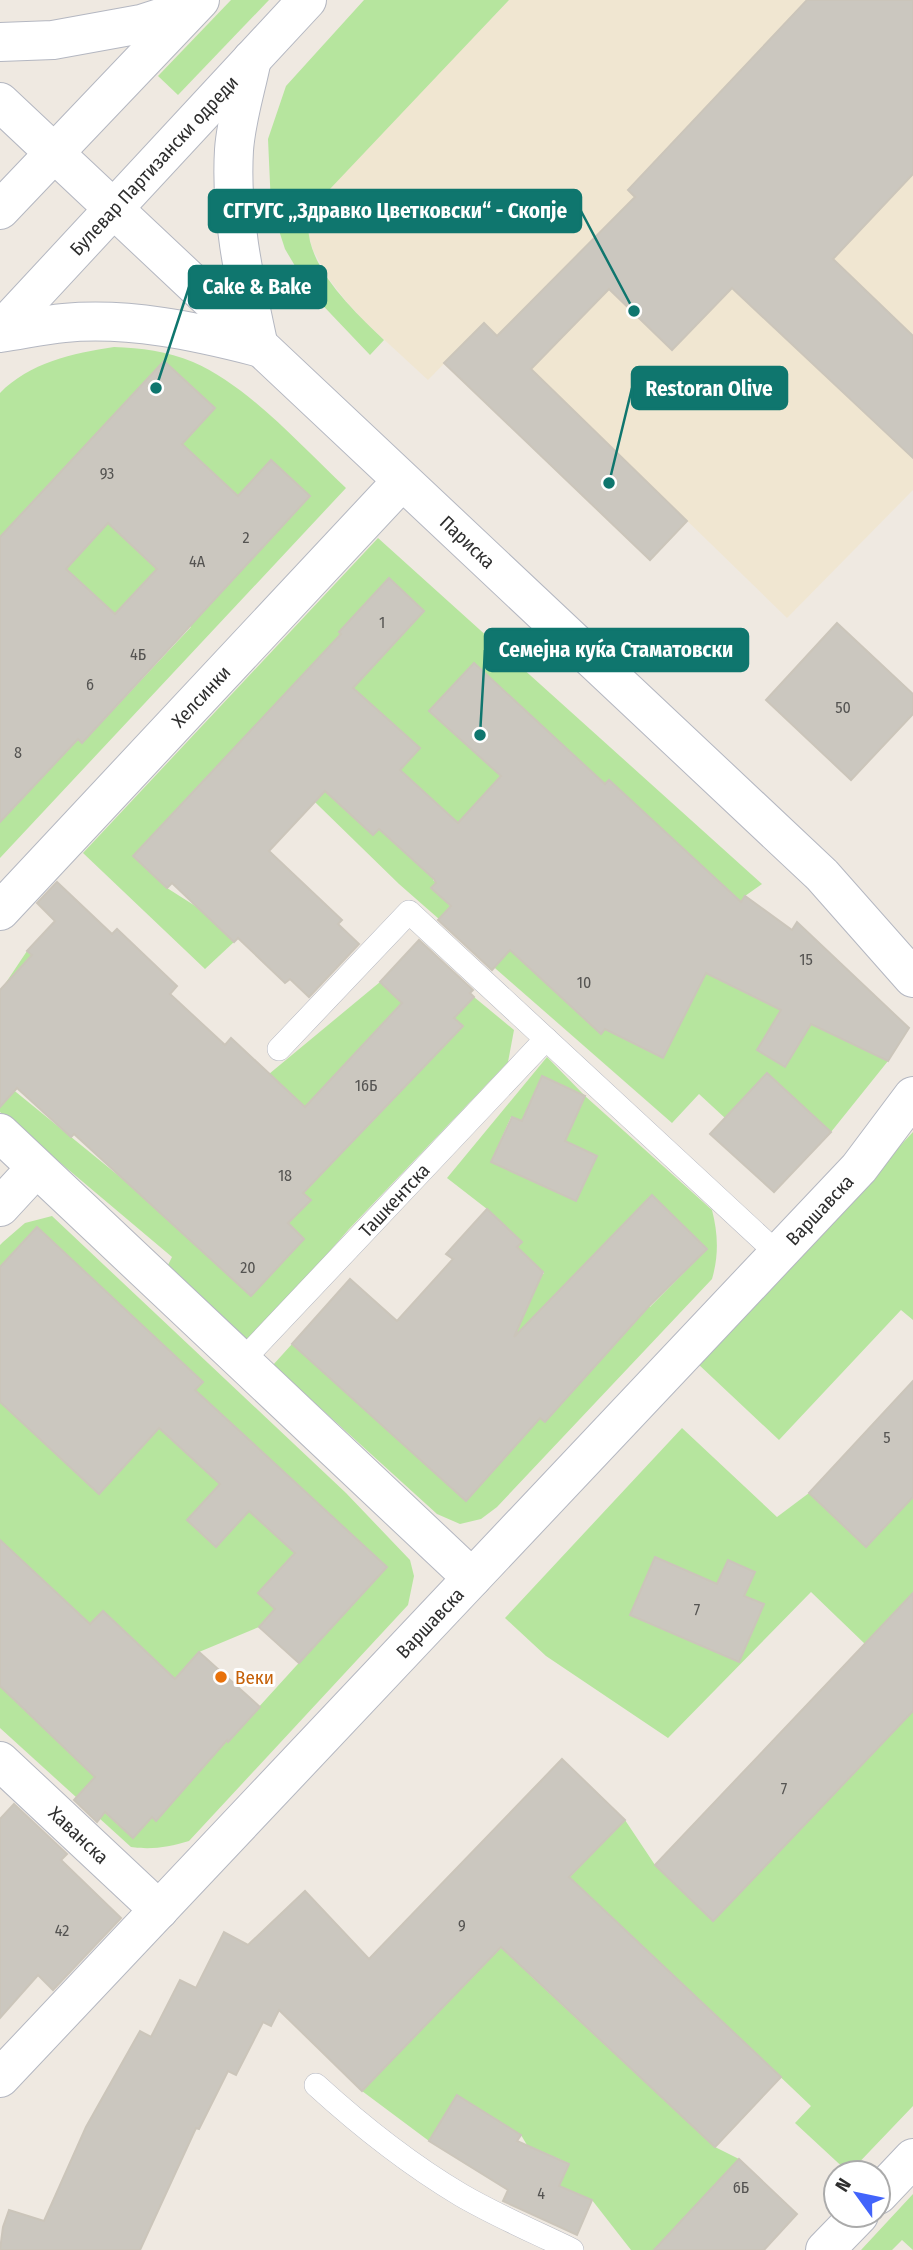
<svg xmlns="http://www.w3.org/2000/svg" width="913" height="2250" font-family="'Fira Sans Condensed',sans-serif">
<rect width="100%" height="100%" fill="#efe9e1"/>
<polygon fill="#f0e6d1" points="509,0 913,0 913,490 787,618 484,323 428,380 364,321 346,301 329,279 313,250 307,230 308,217 314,204"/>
<g fill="#b6e59e" fill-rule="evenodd">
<polygon points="231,0 269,0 178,95 158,76"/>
<path d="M364 0H509L311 209C295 257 352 309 384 340L370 355 311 293 285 249 271 206 268 139 286 86Z"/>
<path d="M114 347C141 348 167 351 193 362 250 387 301 446 346 488L0 858V807L8 814 42 777 47 742 0 639 215 408 163 362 0 537V393C29 363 73 353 114 347ZM215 475 238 496 203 611 186 506ZM145 583 191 627 82 743 39 703 115 614Z"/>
<path d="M378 538 762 884 745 896 713 942 756 973 754 997 781 1010 757 1050 785 1067 811 1024 888 1061 831 1132 767 1073 725 1118 699 1094 672 1123 399 884 279 767 134 856 167 888 200 909 234 942 205 969 83 853ZM389 579 424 611 375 664 339 632ZM474 663 578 759 534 807 430 710ZM392 723 419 747 400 770 435 802 379 829 373 835ZM609 780 715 878V879L553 840ZM440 872 637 995 600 1033 531 969 518 942 504 956 432 889 436 883 433 880Z"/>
<polygon points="27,951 63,985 303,1193 269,1074 380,982 402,1003 322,1089 365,1129 462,1026 454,1018 474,997 514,1030 508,1062 349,1229 247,1346 165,1271 172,1257 0,1112 0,1079 130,1185 251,1296 304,1239 270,1207 35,1017 3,987"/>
<path d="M547 1057 585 1096 712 1210C718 1233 719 1255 712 1279L497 1507 481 1519 460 1524 437 1514 273 1365 292 1344 466 1500 525 1435 535 1414 545 1422 631 1326 575 1274 552 1299 522 1371 472 1326 508 1312 544 1273 517 1247 521 1241 487 1209 447 1178ZM542 1077 585 1096 565 1141 597 1156 576 1201 491 1162 511 1117 522 1121ZM652 1195 707 1249 650 1307 610 1268 608 1240Z"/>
<polygon points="913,1132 913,1320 901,1310 779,1440 697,1363"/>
<path d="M52 1216 346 1493 410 1560 414 1576 408 1605 189 1841C169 1847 152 1850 131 1847L0 1728V1650L55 1591 0 1540V1376L20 1363 95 1281 37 1227 0 1267V1245L3 1242 25 1223ZM117 1302 202 1382 99 1493 13 1414ZM217 1410 320 1505 284 1543 249 1511 216 1546 187 1520 220 1484 181 1448ZM329 1515 386 1567 228 1741 168 1687 199 1652 259 1627 275 1609 258 1593ZM48 1677 79 1761 21 1706ZM210 1759 156 1821 152 1817 133 1838 82 1792Z"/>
<polygon points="682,1428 777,1517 809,1493 866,1546 913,1497 913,1593 865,1644 811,1592 668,1738 546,1656 505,1618"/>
<polygon points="913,1711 913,2106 849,2173 795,2123 811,2106 598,1904 530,1975 715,2147 739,2159 654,2250 631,2250 592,2200 559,2186 568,2163 527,2145 521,2135 429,2141 362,2091 625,1820 655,1865 713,1920"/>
<polygon points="913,2194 913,2250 902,2240 892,2250 861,2250"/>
</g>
<g fill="#cbc7bf" stroke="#cbc5ba" stroke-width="2" fill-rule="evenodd">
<polygon points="807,0 913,0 913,174 833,259 913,336 913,458 732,288 672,350 609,289 531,369 687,521 650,560 444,363 484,323 497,336 635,197 628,190"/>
<path d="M164 361 215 408 182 444 238 496 271 460 310 496 82 743 78 739 0 822V537ZM108 523 157 569 115 614 66 569Z"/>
<polygon points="389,578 424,611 353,688 420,748 400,770 458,823 501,776 429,711 474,663 605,784 609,780 741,902 745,896 792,930 797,922 909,1028 888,1061 811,1024 785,1067 757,1050 781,1010 706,973 663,1058 605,1029 601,1034 510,950 492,970 438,920 451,906 431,888 436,883 434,879 379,829 373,835 325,791 269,851 342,920 338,924 359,944 309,997 290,979 285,983 238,938 234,942 172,883 167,888 133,856 341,634 339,632"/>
<polygon points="837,623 913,694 913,714 851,780 766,700"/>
<polygon points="57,882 112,934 117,929 177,986 170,994 225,1045 231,1038 305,1107 402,1003 380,982 419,940 473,990 470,993 474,997 454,1018 463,1026 303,1193 311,1200 288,1223 304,1239 251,1296 74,1134 71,1137 17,1088 0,1107 0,990 32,955 27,951 55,921 37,903"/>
<polygon points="767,1073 831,1132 774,1192 710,1134"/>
<polygon points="542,1076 585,1096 565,1141 597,1156 576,1201 491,1162 512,1117 522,1121"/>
<polygon points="652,1195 707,1249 649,1306 545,1422 540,1418 466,1501 292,1344 350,1279 397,1321 453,1259 446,1254 487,1209 522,1242 517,1247 543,1272 514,1337"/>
<polygon points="37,1227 203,1382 195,1390 387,1567 299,1663 259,1627 275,1609 258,1593 295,1553 249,1511 216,1547 187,1520 220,1484 159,1428 99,1494 0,1402 0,1267"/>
<polygon points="913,1381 913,1497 866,1547 809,1493"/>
<polygon points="0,1540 90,1624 103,1611 175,1679 199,1652 260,1707 228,1742 227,1740 156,1821 152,1817 133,1838 105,1812 97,1822 74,1800 95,1777 0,1686"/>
<polygon points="655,1557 717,1584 728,1560 755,1572 744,1596 764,1604 739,1662 630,1615"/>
<polygon points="913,1593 913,1711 713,1921 655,1865"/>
<polygon points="562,1759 625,1820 569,1877 781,2077 715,2147 501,1947 362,2091 279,2010 271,2026 263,2022 236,2075 228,2071 199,2129 196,2128 140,2250 0,2250 3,2227 9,2210 44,2221 86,2127 140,2031 151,2037 180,1980 196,1988 224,1932 248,1945 305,1891 369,1959"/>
<polygon points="14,1804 67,1854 61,1860 121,1918 53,1990 38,1975 0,2018 0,1819"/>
<polygon points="457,2095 521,2135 517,2141 569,2164 559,2186 592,2200 577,2235 503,2201 508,2190 429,2141"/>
<polygon points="739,2159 797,2214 764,2250 654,2250"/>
</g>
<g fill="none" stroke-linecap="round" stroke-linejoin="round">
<g stroke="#b4b7c1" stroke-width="24">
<g id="lane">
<polyline points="279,1049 409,912 778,1254"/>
<path id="s1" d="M243 1360 546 1039"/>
<path d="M316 2085C361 2126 409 2164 461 2195 497 2216 535 2232 572 2250"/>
</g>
</g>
<g stroke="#b4b7c1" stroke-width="40">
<g id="street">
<path id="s2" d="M0 911 402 481"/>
<polyline points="0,1133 472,1578"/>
<polyline points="0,1207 36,1168"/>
<path id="s3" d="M0 1761 159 1910"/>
<polyline points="878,2195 913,2158"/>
<polyline points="825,2250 859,2215"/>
</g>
</g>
<g stroke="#b4b7c1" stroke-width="40">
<g id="secondary">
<polyline points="0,42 53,40 141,24 191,8"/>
<path d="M252 59C246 89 236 120 234 150 230 217 245 282 259 347"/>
<path id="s4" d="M0 102 822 875 913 978"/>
<polyline points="0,210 200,0"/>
<path id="s5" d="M0 331 307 0"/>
<path d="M0 333C21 330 43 325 64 323 129 317 195 331 257 347"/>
<path id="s6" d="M0 2078 859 1168 913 1096"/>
</g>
</g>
<use href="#lane" stroke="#fff" stroke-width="23"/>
<use href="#street" stroke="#fff" stroke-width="38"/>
<use href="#secondary" stroke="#fff" stroke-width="38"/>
</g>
<circle fill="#e8710a" stroke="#fff" stroke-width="2.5" cx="221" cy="1677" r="7"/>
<g text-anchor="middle" stroke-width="6" stroke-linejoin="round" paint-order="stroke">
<g font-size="16" fill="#555452">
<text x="107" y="479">93</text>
<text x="246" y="543">2</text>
<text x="197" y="567">4А</text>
<text x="382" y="628">1</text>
<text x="138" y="660">4Б</text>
<text x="90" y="690">6</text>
<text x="843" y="713">50</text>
<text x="18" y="758">8</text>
<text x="806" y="965">15</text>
<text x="584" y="988">10</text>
<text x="366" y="1091">16Б</text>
<text x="285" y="1181">18</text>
<text x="248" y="1273">20</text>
<text x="887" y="1443">5</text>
<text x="697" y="1615">7</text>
<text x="784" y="1794">7</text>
<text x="462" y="1931">9</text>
<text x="62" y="1936">42</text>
<text x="741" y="2193">6Б</text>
<text x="541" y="2199">4</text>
</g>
<g font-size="19" fill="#2e2e2e" stroke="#fff">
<text dy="7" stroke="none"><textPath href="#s5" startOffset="226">Булевар Партизански одреди</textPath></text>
<text dy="7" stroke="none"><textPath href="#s4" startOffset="642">Париска</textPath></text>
<text dy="7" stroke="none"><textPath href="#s2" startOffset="294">Хелсинки</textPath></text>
<text dy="7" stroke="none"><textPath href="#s1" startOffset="220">Ташкентска</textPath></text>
<text dy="7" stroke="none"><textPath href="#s6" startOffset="1194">Варшавска</textPath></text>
<text dy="7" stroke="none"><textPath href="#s6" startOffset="626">Варшавска</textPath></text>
<text dy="7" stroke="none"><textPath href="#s3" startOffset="108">Хаванска</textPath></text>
</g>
<g font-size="19" fill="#c56008" stroke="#fff" text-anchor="start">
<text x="235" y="1684">Веки</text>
</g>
</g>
<path fill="none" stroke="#0f766e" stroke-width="2.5" d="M634 311L581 211M156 388L189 287M609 483L632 388M480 735L485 650"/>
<g fill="#0f766e" stroke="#fff" stroke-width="2.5">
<circle cx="634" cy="311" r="7"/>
<circle cx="156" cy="388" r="7"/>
<circle cx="609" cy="483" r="7"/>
<circle cx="480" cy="735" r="7"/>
</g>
<g fill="#0f766e" stroke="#0f766e" stroke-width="2.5">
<rect x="209" y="190" width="372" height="42" rx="7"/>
<rect x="189" y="266" width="137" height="42" rx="7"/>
<rect x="632" y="367" width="155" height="42" rx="7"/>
<rect x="485" y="629" width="263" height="42" rx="7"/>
</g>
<g font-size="21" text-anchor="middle" font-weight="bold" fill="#fff">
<text x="395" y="218">СГГУГС „Здравко Цветковски“ - Скопје</text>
<text x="257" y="294">Cake &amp; Bake</text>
<text x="709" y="396">Restoran Olive</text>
<text x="616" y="657">Семејна куќа Стаматовски</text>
</g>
<g transform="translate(857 2194) rotate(303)"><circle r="33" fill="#ffffff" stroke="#ababab" stroke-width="2"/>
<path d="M0-5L12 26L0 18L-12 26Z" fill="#4264fb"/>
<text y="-10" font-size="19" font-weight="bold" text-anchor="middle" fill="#2e2e2e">N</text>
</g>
</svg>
